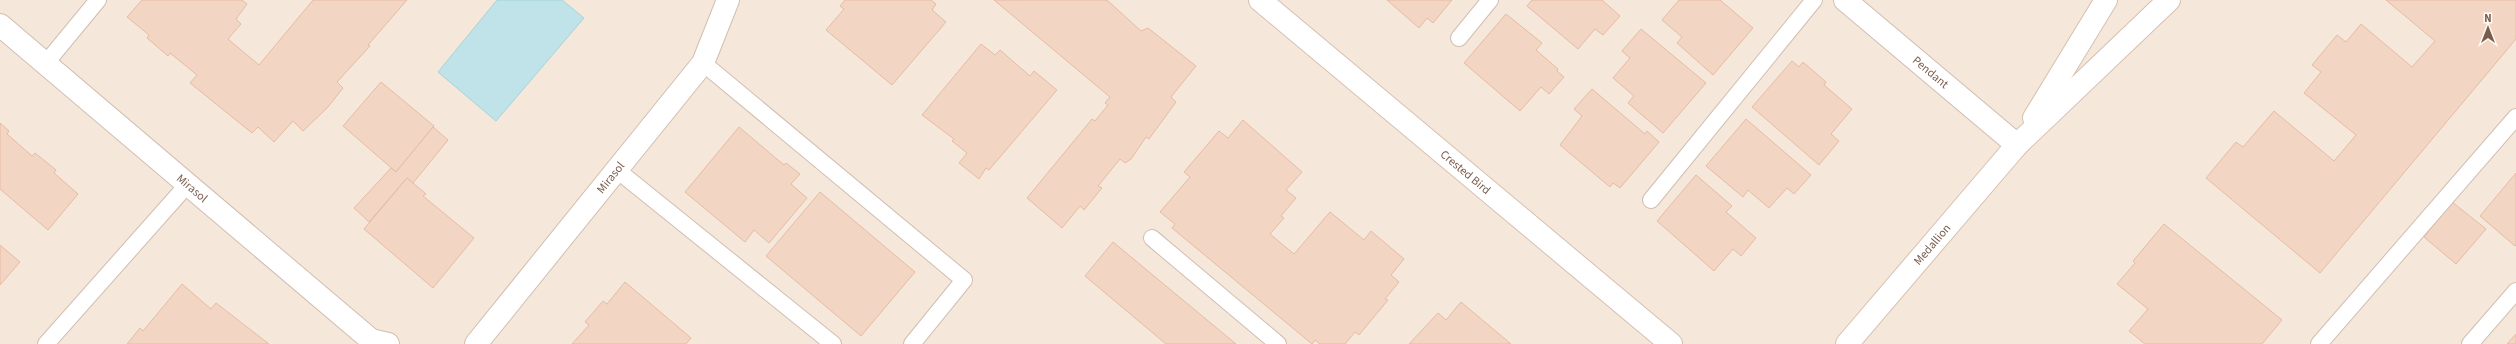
<svg xmlns="http://www.w3.org/2000/svg" width="2516" height="344" font-family="'Source Sans 3',sans-serif">
<rect width="100%" height="100%" fill="#fdf6ec"/>
<rect fill="#f5e8da" x="0" y="0" width="2516" height="344"/>
<polygon fill="#bfe3e8" stroke="#a5d3da" points="497,0 562,0 584,18 496,121 438,72"/>
<g fill="#f3d5c3" stroke="#e6bba3">
<polygon points="142,0 242,0 247,4 236,19 241,24 228,39 259,65 313,0 407,0 368,45 370,46 337,82 343,88 328,107 303,131 293,121 274,142 258,127 252,133 190,83 197,75 170,53 168,56 147,38 149,35 127,17"/>
<polygon points="845,0 931,0 936,4 932,10 946,22 892,85 826,30 844,9 840,6"/>
<polygon points="994,0 1107,0 1141,31 1148,28 1196,66 1171,97 1176,102 1149,139 1146,137 1131,159 1125,163 1120,159 1098,186 1102,188 1084,210 1080,206 1062,228 1027,198 1092,119 1095,121 1108,105 1105,103 1110,97"/>
<polygon points="1387,0 1452,0 1433,23 1427,18 1419,28"/>
<polygon points="1532,0 1602,0 1620,16 1603,35 1595,29 1578,49 1527,6"/>
<polygon points="1679,0 1720,0 1753,28 1713,75 1677,43 1682,37 1662,20"/>
<polygon points="2386,0 2516,0 2516,39 2320,273 2206,178 2236,142 2243,147 2274,111 2334,161 2356,135 2304,93 2321,72 2312,65 2337,35 2346,42 2361,24 2412,67 2435,41"/>
<polygon points="1506,14 1542,43 1536,50 1558,69 1557,71 1564,77 1549,94 1541,87 1520,111 1464,63"/>
<polygon points="1641,29 1706,83 1663,133 1628,103 1634,96 1613,78 1630,58 1622,51"/>
<polygon points="981,44 995,55 1000,50 1030,76 1034,71 1057,90 989,170 986,168 979,179 959,163 967,153 952,141 954,139 922,115"/>
<polygon points="1792,61 1799,67 1803,62 1826,82 1824,85 1852,109 1831,134 1839,141 1819,165 1752,107"/>
<polygon points="381,82 434,126 396,172 343,126"/>
<polygon points="1592,89 1645,134 1647,131 1659,142 1620,188 1613,183 1610,187 1560,145 1582,116 1574,109"/>
<polygon points="1746,119 1811,175 1794,194 1787,188 1769,208 1748,190 1743,197 1706,166"/>
<polygon points="1243,120 1302,172 1286,190 1296,198 1281,216 1284,218 1270,234 1294,254 1330,212 1364,240 1371,231 1404,259 1391,275 1399,282 1385,299 1388,300 1359,335 1355,332 1345,344 1320,344 1315,340 1312,344 1172,228 1175,224 1160,212 1190,177 1184,172 1219,131 1228,138"/>
<polygon points="0,123 9,131 7,134 32,156 35,153 56,170 54,173 78,194 48,230 0,189"/>
<polygon points="433,127 448,140 413,183 407,178 369,222 354,208 391,168 396,172"/>
<polygon points="739,127 784,165 786,163 800,174 791,184 807,198 769,243 754,230 745,242 685,192"/>
<polygon points="2516,173 2516,245 2515,246 2480,216"/>
<polygon points="1696,175 1732,206 1726,212 1756,238 1741,256 1733,249 1714,271 1657,221"/>
<polygon points="407,178 426,194 423,196 474,238 433,288 364,229"/>
<polygon points="820,192 915,272 861,336 766,256"/>
<polygon points="2452,202 2486,229 2456,264 2424,237"/>
<polygon points="2164,224 2282,320 2262,344 2145,344 2129,331 2148,309 2117,284 2135,263 2133,261"/>
<polygon points="1113,242 1236,344 1166,344 1085,276"/>
<polygon points="0,245 20,262 0,285"/>
<polygon points="625,282 691,338 686,344 572,344 589,325 585,322 603,301 607,304"/>
<polygon points="182,284 211,309 216,303 269,344 127,344 140,328 143,331"/>
<polygon points="1461,302 1511,344 1409,344 1438,313 1446,320"/>
<polygon points="2516,334 2516,344 2507,344"/>
</g>
<g fill="none" stroke-linecap="round" stroke-linejoin="round">
<g stroke="#d1beb0" stroke-width="18">
<g id="lane">
<polyline points="1459,38 1490,0"/>
<polyline points="46,63 98,0"/>
<polyline points="703,63 964,280 912,344"/>
<polyline points="617,170 833,344"/>
<polyline points="1651,200 1814,0"/>
<polyline points="1152,238 1278,344"/>
<polyline points="46,344 188,184"/>
<polyline points="2319,344 2516,117"/>
<polyline points="2470,344 2516,291"/>
</g>
</g>
<g stroke="#d1beb0" stroke-width="24">
<g id="street">
<path id="s1" d="M1845 0 2017 145"/>
<path id="s2" d="M0 25 371 340 388 344"/>
<path id="s3" d="M476 344 703 63 728 0"/>
</g>
</g>
<g stroke="#d6c0b0" stroke-width="24">
<g id="secondary">
<path id="s4" d="M1260 0 1671 344"/>
<polyline points="2034,118 2106,0"/>
<path id="s5" d="M1847 344 2017 145 2169 0"/>
</g>
</g>
<use href="#lane" stroke="#fff" stroke-width="16"/>
<use href="#street" stroke="#fff" stroke-width="22"/>
<use href="#secondary" stroke="#fff" stroke-width="22"/>
</g>
<g text-anchor="middle" stroke-width="4" stroke-linejoin="round" paint-order="stroke">
<g font-size="12" fill="#7a5c4d" stroke="#fffaf3">
<text dy="4" stroke="none"><textPath href="#s1" startOffset="112">Pendant</textPath></text>
<text dy="4" stroke="none"><textPath href="#s4" startOffset="268">Crested Bird</textPath></text>
<text dy="4" stroke="none"><textPath href="#s3" startOffset="214">Mirasol</textPath></text>
<text dy="4" stroke="none"><textPath href="#s2" startOffset="252">Mirasol</textPath></text>
<text dy="4" stroke="none"><textPath href="#s5" startOffset="131">Medallion</textPath></text>
</g>
</g>
<g transform="translate(2488 28)" stroke="#fffaf3" stroke-width="3" paint-order="stroke">
<path d="M0-3L7 15L0 10L-7 15Z" fill="#7a5c4d"/>
<text y="-6" font-size="11" font-weight="bold" text-anchor="middle" fill="#7a5c4d">N</text>
</g>
</svg>
